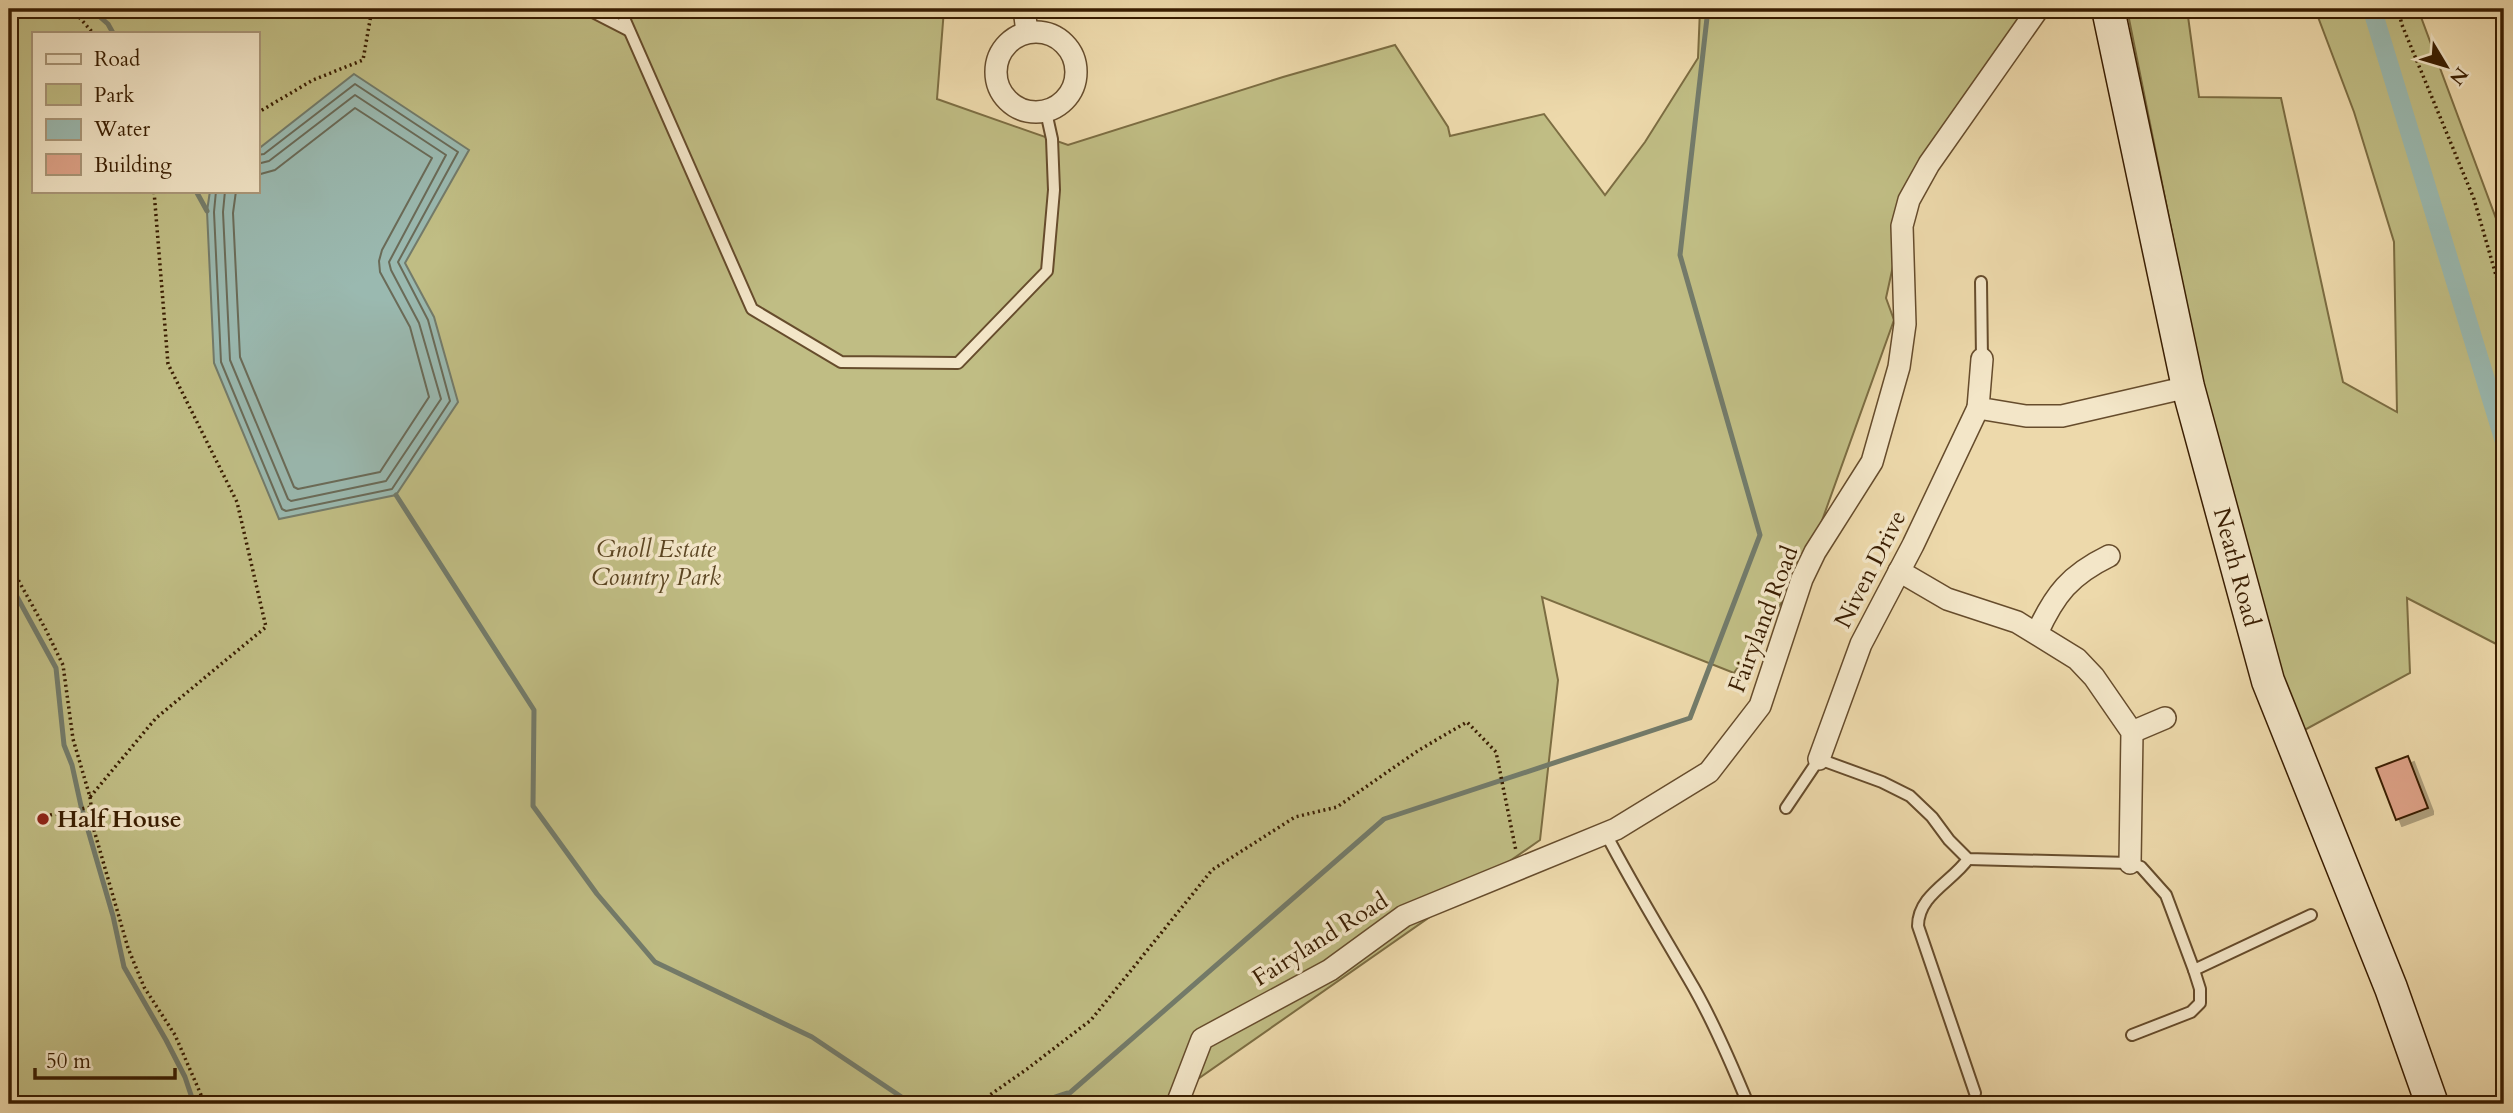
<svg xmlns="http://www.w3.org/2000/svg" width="2513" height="1113" font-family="Cardo,serif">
<defs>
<filter id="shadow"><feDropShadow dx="6" dy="6" stdDeviation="0" flood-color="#0004"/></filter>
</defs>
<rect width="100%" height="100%" fill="#edd9ab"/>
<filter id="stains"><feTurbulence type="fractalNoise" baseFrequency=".00286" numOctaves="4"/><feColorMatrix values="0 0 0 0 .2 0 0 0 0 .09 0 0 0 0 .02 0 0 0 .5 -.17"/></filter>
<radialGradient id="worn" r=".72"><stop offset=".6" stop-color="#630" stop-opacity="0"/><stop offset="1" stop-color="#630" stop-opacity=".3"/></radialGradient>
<g fill="#c0bd84" stroke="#7c6d42" stroke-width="2" fill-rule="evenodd">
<path d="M9 9H944L937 99 1068 145 1283 77 1395 45 1448 127 1450 136 1544 114 1605 195 1645 142 1698 58 1700 9H2026L1912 179 1886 298 1894 320 1805 568 1734 673 1542 597 1558 680 1540 840 1162 1104H9ZM33 33H257V191H33Z"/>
<polygon points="2127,9 2187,9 2199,97 2281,98 2343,382 2397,412 2394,242 2354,112 2315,9 2421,9 2421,17 2504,240 2504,648 2407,598 2410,673 2299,733 2216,452"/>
</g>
<polygon fill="#9ab9b0" stroke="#737b6a" stroke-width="2" points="354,74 469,150 405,263 434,317 458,402 396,495 279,519 214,363 207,211 210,191 257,191 257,150"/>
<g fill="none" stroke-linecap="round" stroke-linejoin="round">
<g stroke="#6a6b58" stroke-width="2">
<polyline points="216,191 214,212 221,362 282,509 286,511 392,489 450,401 428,320 398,262 458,152 355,84 264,154 257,155"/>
<polyline points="225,191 223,212 230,360 288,499 291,501 386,481 441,399 419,323 391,270 389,262 446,155 355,95 269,161 257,164"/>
<polyline points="236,191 233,213 240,357 294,487 298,489 380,472 429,397 410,327 380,272 379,261 382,250 432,158 355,108 275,170 257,175"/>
</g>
<g stroke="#737b6a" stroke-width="5">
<polyline points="91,9 108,24 113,33"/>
<polyline points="196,191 207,211"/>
<polyline points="396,495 534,710 533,806 597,894 655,962 812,1037 912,1104"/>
<polyline points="9,573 16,595 56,668 64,745 72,765 81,806 113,916 124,967 166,1040 185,1077 194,1104"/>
<polyline points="1034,1104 1067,1093"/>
<polyline points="1057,1104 1384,819 1690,718 1760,535 1680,255 1708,9"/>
</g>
<polyline stroke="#9ab9b0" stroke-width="19" points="2372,9 2504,440"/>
</g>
<polygon fill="#dfa389" stroke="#391d01" stroke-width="2" filter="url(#shadow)" points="2408,756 2428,808 2396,820 2376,768"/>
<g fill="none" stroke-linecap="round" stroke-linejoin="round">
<g stroke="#664c2c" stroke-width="14">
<g id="service">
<polyline points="574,9 591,11 628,30"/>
<polyline points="620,9 752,309 841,362 958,363 1047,271 1054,190 1052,139 1046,112"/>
<polyline points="1981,282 1982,359"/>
<polyline points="1786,808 1819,759 1882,782 1910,796 1932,817 1949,840 1968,859 2130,863 2141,867 2166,895 2194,970 2200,989 2200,1003 2191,1012 2132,1035"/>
<path d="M1606 834C1633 886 1664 936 1694 988 1715 1025 1732 1065 1748 1104"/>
<path d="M1968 859C1952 882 1918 895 1918 926L1975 1093"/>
<polyline points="2194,970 2311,915"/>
</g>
</g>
<g stroke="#664c2c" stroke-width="24">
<g id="minor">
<polyline points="1024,9 1027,32"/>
<circle cx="1036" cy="72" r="40"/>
<polyline points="1982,359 1978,408 2026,416 2062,416 2188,387"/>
<polyline points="1899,571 1947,599 2017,622 2077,659 2094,677 2132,732 2130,863"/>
<path d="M2037 633C2055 594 2070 575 2109 556"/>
<polyline points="2132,732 2165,718"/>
<polyline points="1819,759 1861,644 1913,545 1978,408"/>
<polyline points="1177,1104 1202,1039 1330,970 1404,916 1616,829 1709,772 1760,706 1802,579 1815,552 1872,462 1899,367 1905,324 1902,226 1909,200 1929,164 2038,9"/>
</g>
</g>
<g stroke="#391d01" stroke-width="35">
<polyline id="secondary" points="2108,9 2188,387 2268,681 2391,988 2432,1104"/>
</g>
<g stroke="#391d01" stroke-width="3.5" stroke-dasharray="2 3.5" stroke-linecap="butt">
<polyline points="72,9 93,33"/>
<polyline points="2398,9 2402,25 2474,199 2504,303"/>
<polyline points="257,113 313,80 363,60 372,9"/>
<polyline points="9,549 16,576 46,630 63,665 73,739 90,797 156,718 266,627 237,502 168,364 154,191"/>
<polyline points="90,797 94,830 128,948 144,987 175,1035 205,1104"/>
<polyline points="50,815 91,807"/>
<polyline points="977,1104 1027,1069 1091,1020 1212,870 1295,817 1337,807 1419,750 1467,722 1496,752 1516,851"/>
</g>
<use href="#service" stroke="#f3e6c8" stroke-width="10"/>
<use href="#minor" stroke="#f3e6c8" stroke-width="21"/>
<use href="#secondary" stroke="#f3e6c8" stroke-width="32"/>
</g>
<circle fill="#8f2418" stroke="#f3e6c8" stroke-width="2.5" cx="43" cy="819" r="7"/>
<g text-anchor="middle" stroke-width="7" stroke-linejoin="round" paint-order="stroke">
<g font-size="24" font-style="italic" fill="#5b4522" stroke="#f3e6c8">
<text x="656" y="557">Gnoll Estate<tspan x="656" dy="28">Country Park</tspan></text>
</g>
<g font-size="24" fill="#391d01" stroke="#f3e6c8">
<text transform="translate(2237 567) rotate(75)" y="8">Neath Road</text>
<text transform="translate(1870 569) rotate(-63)" y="8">Niven Drive</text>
<text transform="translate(1763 619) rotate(-69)" y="8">Fairyland Road</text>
<text transform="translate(1320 939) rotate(-32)" y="8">Fairyland Road</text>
</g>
<g font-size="24" font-weight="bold" fill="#391d01" stroke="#f3e6c8" text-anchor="start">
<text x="57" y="827">Half House</text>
</g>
</g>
<rect width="2513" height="1113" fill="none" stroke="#edd9ab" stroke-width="35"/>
<rect x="10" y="10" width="2492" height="1092" fill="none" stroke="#391d01" stroke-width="3.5"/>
<rect x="18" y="18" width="2478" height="1078" fill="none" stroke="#391d01" stroke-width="2"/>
<rect x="32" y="32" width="228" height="161" fill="#f3e6c8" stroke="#a99678" stroke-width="2"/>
<rect x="46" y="54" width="35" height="10" fill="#f3e6c8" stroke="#a99678" stroke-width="2"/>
<text x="94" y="66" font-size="21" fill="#391d01">Road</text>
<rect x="46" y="84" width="35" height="21" fill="#c0bd84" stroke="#a99678" stroke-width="2"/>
<text x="94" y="102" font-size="21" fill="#391d01">Park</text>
<rect x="46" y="119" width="35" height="21" fill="#9ab9b0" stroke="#a99678" stroke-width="2"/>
<text x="94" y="136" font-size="21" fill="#391d01">Water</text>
<rect x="46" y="154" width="35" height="21" fill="#dfa389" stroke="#a99678" stroke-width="2"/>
<text x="94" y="172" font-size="21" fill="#391d01">Building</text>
<g transform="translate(2446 66) rotate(128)" stroke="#f3e6c8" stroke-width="5" paint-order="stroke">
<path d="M0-5L12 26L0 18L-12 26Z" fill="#391d01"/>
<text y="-10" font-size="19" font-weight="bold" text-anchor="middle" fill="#391d01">N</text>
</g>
<path d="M35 1068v10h140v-10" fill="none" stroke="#391d01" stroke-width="3.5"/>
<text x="46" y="1068" font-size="21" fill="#391d01" stroke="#f3e6c8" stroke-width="5" paint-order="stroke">50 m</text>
<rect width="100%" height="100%" filter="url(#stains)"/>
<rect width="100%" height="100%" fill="url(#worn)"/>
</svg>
